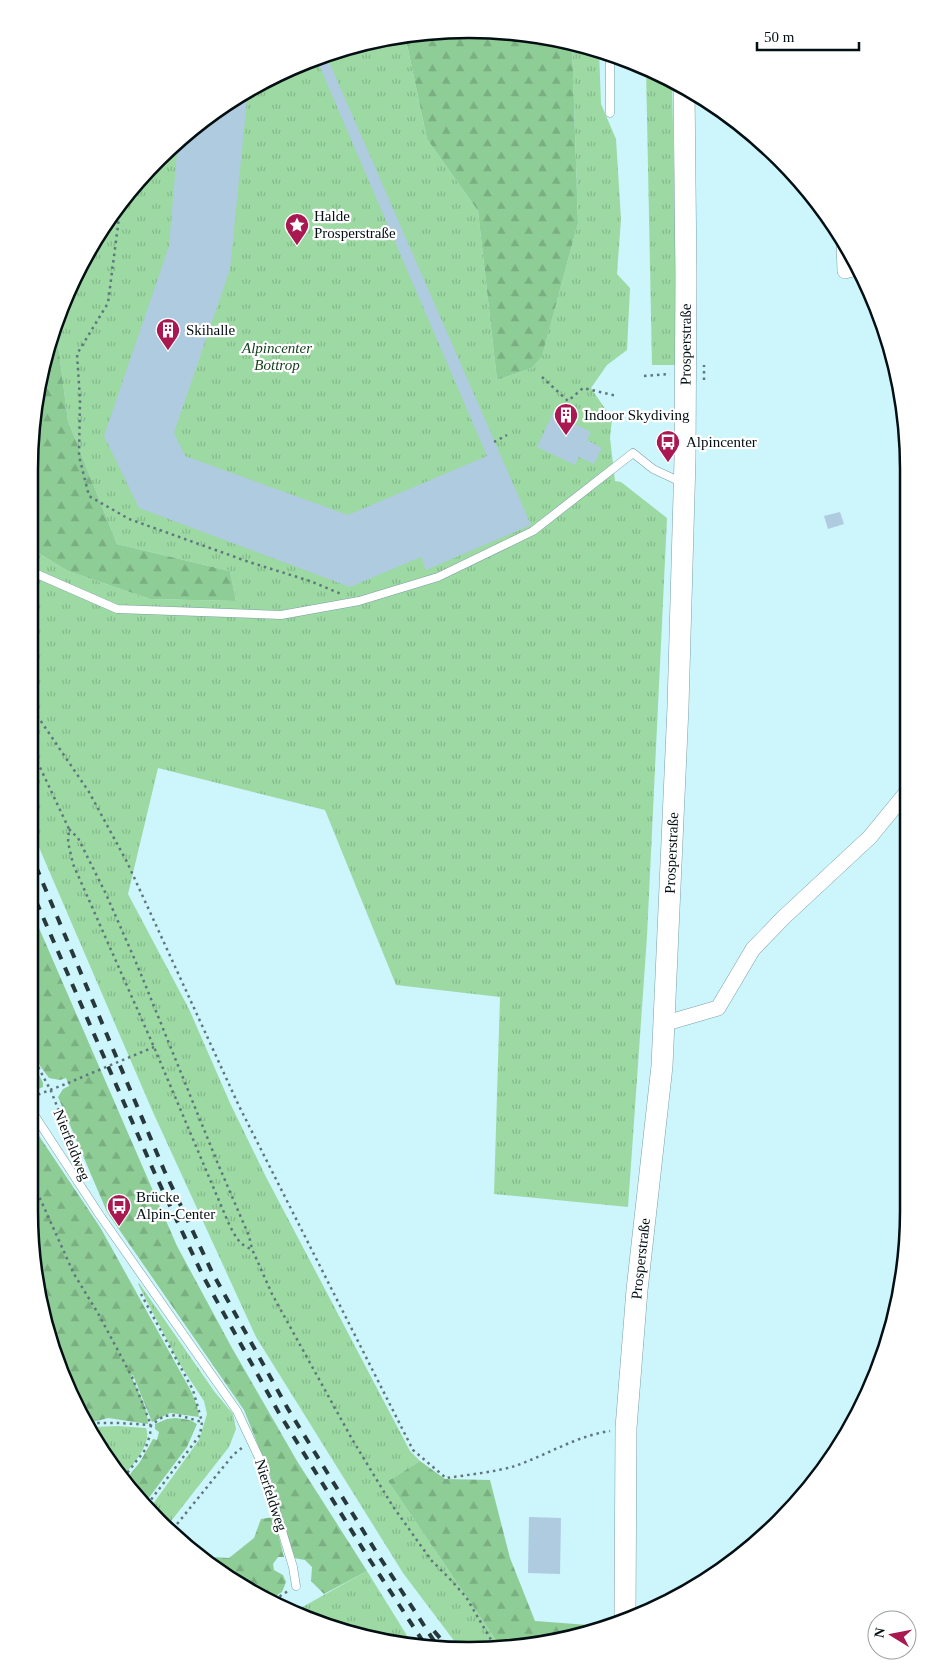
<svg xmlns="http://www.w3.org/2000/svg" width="937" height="1680" font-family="Georgia,serif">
<defs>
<pattern id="grass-tufts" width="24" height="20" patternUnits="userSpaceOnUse" patternTransform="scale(1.25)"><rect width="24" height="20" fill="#9cd9a3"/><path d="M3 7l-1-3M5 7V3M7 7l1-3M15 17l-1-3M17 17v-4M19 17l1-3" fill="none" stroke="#85b98b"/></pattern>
<pattern id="forest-firs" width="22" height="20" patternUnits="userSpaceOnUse" patternTransform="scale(1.25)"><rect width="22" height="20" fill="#8fcd97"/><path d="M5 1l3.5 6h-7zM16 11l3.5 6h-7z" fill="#7aaf81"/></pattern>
</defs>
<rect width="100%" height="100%" fill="#cdf5fc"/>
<g fill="url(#grass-tufts)">
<polygon points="405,35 427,139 478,211 497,380 532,368 542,355 578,223 572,43 599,50 601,104 616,139 621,219 617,274 630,288 627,350 607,365 591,388 612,419 610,438 615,481 621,482 667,518 647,936 628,1207 494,1194 500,997 396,985 325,810 158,768 128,894 189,1009 230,1103 266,1177 410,1451 420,1461 388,1481 502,1649 497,1650 458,1646 403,1573 256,1337 152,1110 29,824 30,548 68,571 150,599 236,601 230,571 117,544 68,421 55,321 88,248 138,178 201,119 274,74 355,44"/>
<polygon points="646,68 672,80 678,365 652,365"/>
<polygon points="139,1283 214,1391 233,1414 236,1429 229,1447 168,1525 150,1508 199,1440 207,1414 204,1401 179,1363 138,1284"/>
<path d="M118 1426 146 1428C153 1444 130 1468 120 1480L91 1427Z"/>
<polygon points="367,1571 411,1642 354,1636 297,1610"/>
</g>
<g fill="url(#forest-firs)">
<polygon points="440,30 526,33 572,43 578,223 542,356 532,368 497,380 478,211 427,139 405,35"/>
<polygon points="55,321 68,421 117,544 230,571 236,601 150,599 68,571 30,548 30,440 52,327"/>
<polygon points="29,905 177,1246 232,1348 297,1461 367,1571 324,1594 311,1581 312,1567 305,1560 294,1558 270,1475 244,1410 107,1212 58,1097 63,1089 69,1086 66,1078 60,1080 49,1078 40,1066 29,1040"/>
<polygon points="29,1055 43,1083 43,1087 29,1093"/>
<path d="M29 1121 100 1227 191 1391 197 1406 199 1417 170 1413 152 1422 133 1375 131 1376C138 1391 148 1408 148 1424L108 1418 89 1423 52 1353 29 1211Z"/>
<polygon points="176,1418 190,1420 197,1424 187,1447 145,1503 123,1483 140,1462 153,1439 157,1440 159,1432 155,1429 155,1424 167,1419"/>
<polygon points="420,1461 445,1479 490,1480 510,1558 535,1621 602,1626 502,1649 388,1481"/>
<polygon points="274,1517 284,1557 278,1557 273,1564 274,1570 283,1575 286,1582 282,1592 271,1599 224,1577 179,1535 186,1537 212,1557 229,1558 254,1538 261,1519"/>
</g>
<g fill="#afcbe0">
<polygon points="324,55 326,55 531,525 426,570 421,557 350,587 139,508 104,436 169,246 178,141 201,119 248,90 230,269 174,433 185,456 348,515 487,456 316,58"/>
<polygon points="268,78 268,85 255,86 259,84"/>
<polygon points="553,413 591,432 587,440 602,448 594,464 579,457 575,465 537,447"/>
<polygon points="840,512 844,524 828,529 824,516"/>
<polygon points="529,1517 561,1518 560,1574 528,1573"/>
</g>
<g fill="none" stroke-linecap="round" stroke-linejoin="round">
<g stroke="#7ba0a6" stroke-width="9">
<g id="lane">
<polyline points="610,52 610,113"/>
<polyline points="30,571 117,609 281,615 359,601 438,577 533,531 633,453 653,469 683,483"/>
<polyline points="29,1107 99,1214 237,1411 261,1462 293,1567 296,1586"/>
</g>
</g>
<g stroke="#7ba0a6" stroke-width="16">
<g id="street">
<polyline points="844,244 845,271 856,268"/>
<polyline points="663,1024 718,1008 753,949 784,917 870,837 906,793"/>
</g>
</g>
<g stroke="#7ba0a6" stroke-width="22">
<g id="secondary">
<path id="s1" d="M625 1620 626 1428 637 1290 662 1066 678 707 685 459 686 277 684 86"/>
</g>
</g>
<g stroke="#5f777c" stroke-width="2.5" stroke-dasharray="2.5 4" stroke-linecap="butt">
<polyline points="121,202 108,303 77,354 80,400 79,456 89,496 129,519 249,562 310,581 341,594"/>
<polyline points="644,376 670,374"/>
<polyline points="542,377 568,401 583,388 617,396"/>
<polyline points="704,380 704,365"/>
<polyline points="494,442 507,435"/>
<path d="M29 698 36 714 89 792 127 862 239 1106 413 1450 446 1478C467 1475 495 1472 515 1466 547 1455 576 1436 610 1431"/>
<path d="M29 744 69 829 68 842 73 864 154 1047 228 1222C234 1234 239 1246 252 1249"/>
<polyline points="69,829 78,838 106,894 138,967 218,1164 249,1236 252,1249 272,1294 352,1439 392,1505 431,1560 449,1578 466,1597 497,1650"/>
<polyline points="29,1050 51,1091 79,1162"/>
<polyline points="32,1097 68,1083"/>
<polyline points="29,1174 74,1274 99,1315 132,1377 151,1425 150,1435 145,1450 121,1481"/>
<polyline points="141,1294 193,1390 202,1422 200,1435 147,1505"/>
<polyline points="49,1337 80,1401 81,1406"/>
<polyline points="91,1425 98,1423 118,1423 151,1425 164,1416 178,1415 202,1422"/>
<polyline points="173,1529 233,1455 243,1447"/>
<polyline points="274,1600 288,1591"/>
</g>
<use href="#lane" stroke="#fff" stroke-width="8"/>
<use href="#street" stroke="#fff" stroke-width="15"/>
<use href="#secondary" stroke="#fff" stroke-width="21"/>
<g stroke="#27383c" stroke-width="4" stroke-dasharray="9 9" stroke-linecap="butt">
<polyline points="29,850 164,1170 212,1272 288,1409 375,1550 436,1644"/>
<polyline points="29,885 155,1174 203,1276 279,1413 366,1554 424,1643"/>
<polyline points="434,1631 446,1645"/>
</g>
<polyline stroke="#5f777c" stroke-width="2.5" stroke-dasharray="2.5 4" stroke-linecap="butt" points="68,1083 154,1047"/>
</g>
<defs>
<g id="sight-pin" transform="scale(1.25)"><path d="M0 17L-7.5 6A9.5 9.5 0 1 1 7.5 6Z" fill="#a91851" stroke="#fff"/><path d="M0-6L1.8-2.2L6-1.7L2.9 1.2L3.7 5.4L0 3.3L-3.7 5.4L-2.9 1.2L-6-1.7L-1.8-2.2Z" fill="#fff"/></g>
<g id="building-pin" transform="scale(1.25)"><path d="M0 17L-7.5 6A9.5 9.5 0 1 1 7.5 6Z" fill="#a91851" stroke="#fff"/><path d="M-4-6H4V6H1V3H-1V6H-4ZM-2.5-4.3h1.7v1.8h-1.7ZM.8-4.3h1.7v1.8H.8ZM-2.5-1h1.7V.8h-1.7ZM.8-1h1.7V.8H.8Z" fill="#fff"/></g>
<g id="bus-pin" transform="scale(1.25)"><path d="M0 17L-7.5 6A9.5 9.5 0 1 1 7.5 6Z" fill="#a91851" stroke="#fff"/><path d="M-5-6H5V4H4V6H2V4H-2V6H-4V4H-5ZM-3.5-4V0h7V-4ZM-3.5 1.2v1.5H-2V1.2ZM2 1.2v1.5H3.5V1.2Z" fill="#fff"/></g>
</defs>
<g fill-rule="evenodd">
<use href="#sight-pin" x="297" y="225"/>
<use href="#building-pin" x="168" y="330"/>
<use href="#building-pin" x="566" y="415"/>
<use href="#bus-pin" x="668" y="442"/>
<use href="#bus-pin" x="119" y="1206"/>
</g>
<g text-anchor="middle" stroke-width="4.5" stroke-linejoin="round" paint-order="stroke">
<g font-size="15" fill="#030f12" stroke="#fff" text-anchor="start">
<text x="314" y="221">Halde<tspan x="314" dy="17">Prosperstraße</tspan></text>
<text x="186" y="335">Skihalle</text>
<text x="584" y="420">Indoor Skydiving</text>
<text x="686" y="447">Alpincenter</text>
<text x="136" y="1202">Brücke<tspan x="136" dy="17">Alpin-Center</tspan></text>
</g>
<g font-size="15" fill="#030f12" stroke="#fff">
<text dy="5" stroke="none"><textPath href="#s1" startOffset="1278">Prosperstraße</textPath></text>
<text dy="5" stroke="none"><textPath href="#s1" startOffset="769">Prosperstraße</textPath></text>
<text transform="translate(72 1145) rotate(68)" y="5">Nierfeldweg</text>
<text dy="5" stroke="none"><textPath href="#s1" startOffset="362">Prosperstraße</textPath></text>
<text transform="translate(271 1495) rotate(72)" y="5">Nierfeldweg</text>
</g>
<g font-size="15" font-style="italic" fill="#16421f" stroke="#fff">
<text x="277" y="353">Alpincenter<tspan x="277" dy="17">Bottrop</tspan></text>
</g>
</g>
<path d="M0 0H937V1680H0ZM469 38H469A431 431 0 0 1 900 469V1211A431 431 0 0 1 469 1642H469A431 431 0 0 1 38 1211V469A431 431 0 0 1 469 38Z" fill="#fff" fill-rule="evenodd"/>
<path fill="none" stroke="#030f12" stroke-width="2.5" d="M469 38H469A431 431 0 0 1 900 469V1211A431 431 0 0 1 469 1642H469A431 431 0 0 1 38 1211V469A431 431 0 0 1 469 38Z"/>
<g transform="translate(892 1635) rotate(280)"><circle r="24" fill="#ffffff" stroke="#9a9fa0"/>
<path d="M0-4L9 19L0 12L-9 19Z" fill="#a91851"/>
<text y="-8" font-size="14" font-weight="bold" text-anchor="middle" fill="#030f12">N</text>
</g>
<path d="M757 42v8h102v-8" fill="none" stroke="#030f12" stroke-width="2.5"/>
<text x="764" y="42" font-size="15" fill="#030f12" stroke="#ffffff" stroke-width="4" paint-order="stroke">50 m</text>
</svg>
